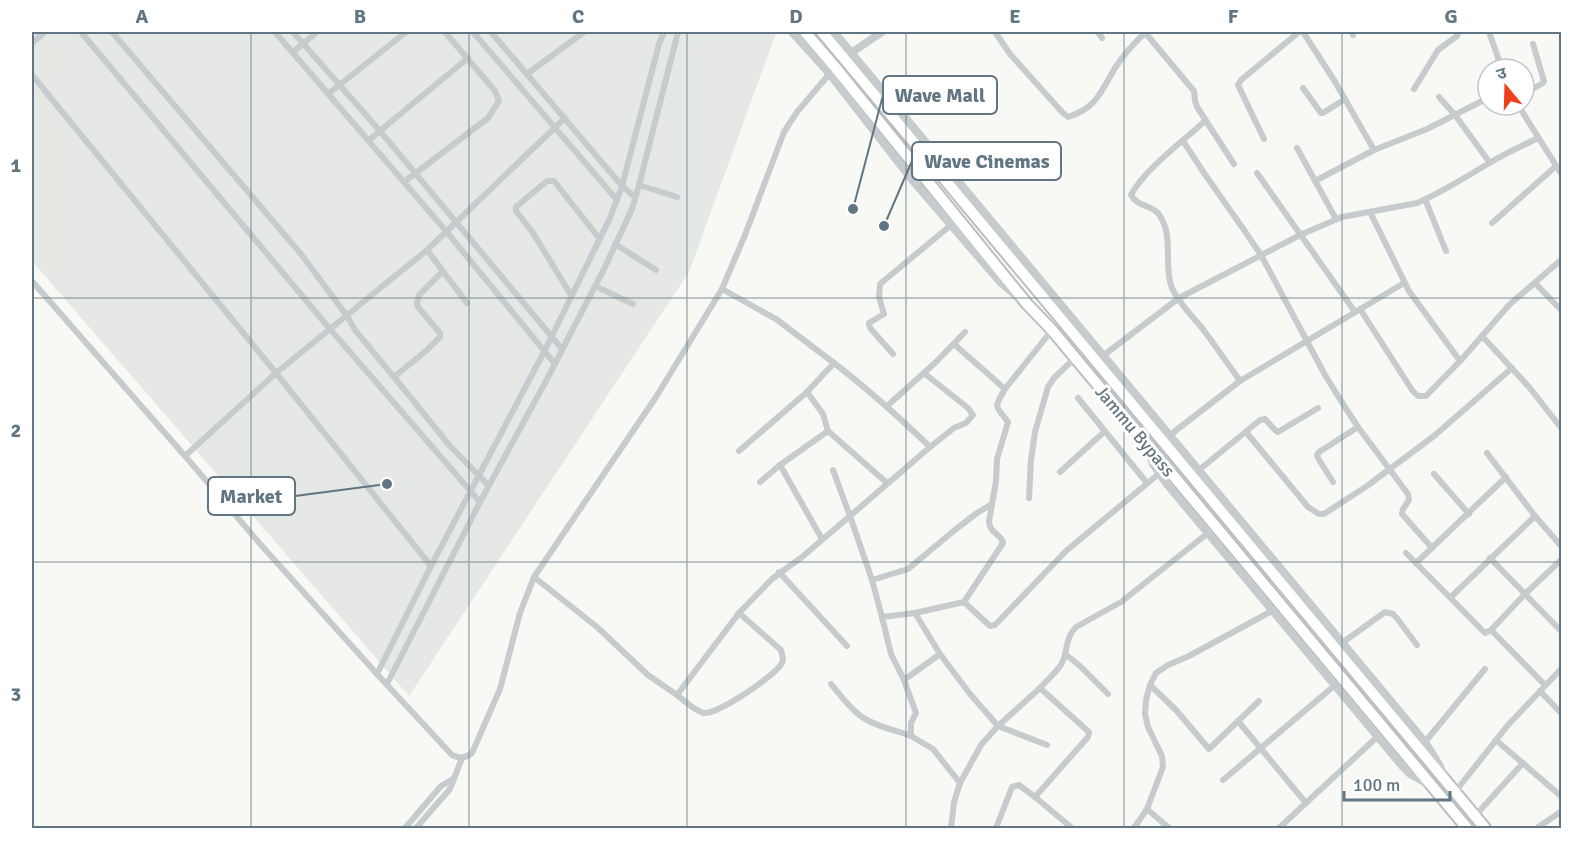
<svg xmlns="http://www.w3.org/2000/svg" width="1593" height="860" font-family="Signika,'Noto Sans Devanagari',sans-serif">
<rect width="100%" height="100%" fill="#f8f8f5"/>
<polygon fill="#e6e8e6" points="32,32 775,32 776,33 689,272 409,696 32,261"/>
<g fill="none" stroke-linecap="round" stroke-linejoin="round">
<g stroke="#babec1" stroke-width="14">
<g id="trunk">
<polyline points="805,32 835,67 1027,304 1052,330 1467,828"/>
<polyline points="822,32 1485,828"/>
</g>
</g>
<g stroke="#c6cbcd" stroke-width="6">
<polyline points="81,32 330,329 480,502"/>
<polyline points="112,32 301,254 347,316 355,330 394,377 450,446 488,485"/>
<polyline points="275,32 446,231 555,364"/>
<polyline points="293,32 380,131 562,349"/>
<polyline points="473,32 617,200"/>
<polyline points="491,32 622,186 635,197"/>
<path d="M995 32 1010 54 1062 112 1068 117C1097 108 1101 91 1115 68 1124 54 1134 43 1146 32"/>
<polyline points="1098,32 1102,38"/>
<polyline points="1146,32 1148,36 1194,91 1195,101 1197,107 1234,164"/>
<polyline points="1303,32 1334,80 1374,150"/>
<polyline points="1352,32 1353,35"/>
<polyline points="1489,32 1502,69"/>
<polyline points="32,43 45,32"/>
<polyline points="293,52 317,32"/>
<polyline points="527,74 584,32"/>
<polyline points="32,75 276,373 431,566"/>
<polyline points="1303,88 1321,113 1323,113 1345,99"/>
<polyline points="1414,89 1438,50 1457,36 1459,32"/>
<polyline points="328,94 406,32"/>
<polyline points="1524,94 1543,83 1544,81 1533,44"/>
<polyline points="1439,97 1455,115 1490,163"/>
<polyline points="1518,105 1562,175"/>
<path d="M1205 121C1183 141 1144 170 1131 195 1137 207 1154 205 1160 216 1174 237 1163 265 1172 288 1178 302 1192 316 1202 328 1215 345 1227 363 1240 381"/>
<polyline points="1264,139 1238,85 1241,80 1299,32"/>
<polyline points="369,140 468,58"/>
<polyline points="1183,141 1204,173 1244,230 1261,255 1325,375 1343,404 1358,427 1408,494 1409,500 1403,509 1402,514 1432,548"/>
<polyline points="1297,148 1336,219"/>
<polyline points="1257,173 1355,312"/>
<polyline points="1315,181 1374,150 1427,129 1488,98"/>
<polyline points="404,182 488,118 499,101 495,91 445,32"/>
<polyline points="639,185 677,197"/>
<polyline points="1425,199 1446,251"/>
<polyline points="1370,212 1409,291 1460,361"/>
<polyline points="1492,223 1556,166"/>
<polyline points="615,244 656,270"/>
<polyline points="427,250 467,303"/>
<path d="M32 281 185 456 261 545 377 674 452 755C460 759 465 758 472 753L500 689 520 613 534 577 656 397 722 289 745 235 784 132 797 112 831 72"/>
<polyline points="1535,283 1562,311"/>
<polyline points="595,286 633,304"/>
<polyline points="722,289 776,319 834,363"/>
<polyline points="571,295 533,233 516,211 516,207 547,181 554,181 599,238"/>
<polyline points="1360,309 1412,390 1418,396 1426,396 1462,359 1509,305 1562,259"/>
<polyline points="1482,336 1529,387 1562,429"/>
<polyline points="954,344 1005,389 1052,330"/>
<polyline points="893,354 871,329 869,325 869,323 884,314 879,297 880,284 951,225"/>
<path d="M1104 355 1179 298 1300 235 1342 217 1417 203C1443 192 1467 176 1491 162 1506 153 1522 146 1538 138"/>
<polyline points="394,377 427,350 440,337 440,333 418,307 417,303 419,295 443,271"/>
<path d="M807 392 834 363C868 389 899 417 930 447"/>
<polyline points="1078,398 1147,483"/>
<polyline points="887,406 935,363 965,332"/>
<polyline points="1246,432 1308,507 1319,514 1324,514 1367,486 1434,436 1512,368"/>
<polyline points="1170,435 1240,381 1404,283"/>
<polyline points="739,451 807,392 823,414 828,431"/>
<polyline points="1487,453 1535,516 1562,547"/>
<polyline points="185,456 276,373 427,250 565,118"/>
<polyline points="780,465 828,431 887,483"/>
<polyline points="1199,470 1260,420 1265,419 1275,430 1278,432 1318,408"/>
<polyline points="1060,472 1104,432"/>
<polyline points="1434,474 1469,514"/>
<polyline points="760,482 780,465 822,539"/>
<polyline points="1333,482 1318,458 1317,455 1319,452 1358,427"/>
<polyline points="1029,498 1031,460 1035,432 1048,387 1054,378 1075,358"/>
<polyline points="1406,553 1485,633 1491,630 1525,594 1562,559"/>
<polyline points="1490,558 1562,632"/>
<polyline points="1416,563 1506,477"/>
<polyline points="779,572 847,646"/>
<polyline points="534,577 597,627 648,675 677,695 739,613 772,579 802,557 850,516 833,470"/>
<polyline points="872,580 850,516 930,447 954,428 966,423 973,415 968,408 924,373"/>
<polyline points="1451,597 1535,516"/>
<path d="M964 602 1003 543C1001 533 990 534 989 522L996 481 997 459 1008 422C995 404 993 410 1005 389"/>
<polyline points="915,613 964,602 990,626 995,625 1066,551 1161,472"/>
<polyline points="882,617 872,580 908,569 956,529 977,513 992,504"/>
<polyline points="1491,630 1545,685"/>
<polyline points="1342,643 1385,612 1393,614 1396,617 1417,645"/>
<polyline points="1065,654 1079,665 1108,694"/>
<polyline points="377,674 431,566 545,350 610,218 622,186 659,44 664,32"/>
<polyline points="904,680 891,654 882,617 915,613 940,654"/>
<polyline points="387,684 480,502 546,381 605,267 632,209 639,185 678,32"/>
<path d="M831 684C842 697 854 714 869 721 882 728 898 731 911 736"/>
<polyline points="1150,685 1176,710 1209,749 1259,701"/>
<path d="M1040 688C1047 680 1057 672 1062 663 1068 651 1065 638 1076 627L1121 602 1208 533"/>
<polyline points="1540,691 1562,714"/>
<path d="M677 695C683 700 697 712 704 713 717 715 776 675 782 663 784 658 782 654 781 650L739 613"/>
<polyline points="1238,721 1306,803"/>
<polyline points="1496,740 1562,797"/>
<polyline points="1425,742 1485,669"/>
<polyline points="1223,780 1334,686"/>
<polyline points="960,783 933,749 911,736 911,723 916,713 904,680 940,654 970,694 998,726 1047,745"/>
<polyline points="1455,792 1508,725 1562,668"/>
<polyline points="1147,809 1169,828"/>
<polyline points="1475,816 1523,763"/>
<polyline points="405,828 441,786 453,779"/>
<polyline points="416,828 450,789 462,758"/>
<polyline points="951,828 954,802 960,783 981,745 998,726 1040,688 1089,732 1088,737 1035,797 1072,828"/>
<polyline points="996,828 1012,787 1019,785 1035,797"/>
<polyline points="1134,828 1147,809 1163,767 1162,756 1148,727 1145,714 1146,700 1150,685 1156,673 1168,665 1189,656 1272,611"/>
<polyline points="1279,828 1377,737"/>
<polyline points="1537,828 1562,811"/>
</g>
<g stroke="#c6cbcd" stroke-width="8">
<polyline points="792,32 829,73 913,181 1001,283 1018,297"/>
<polyline points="834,32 1425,742 1440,766 1443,775"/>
<polyline points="848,55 882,32"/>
<polyline points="1147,447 1153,464 1166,483 1403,767 1410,774 1428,784"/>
</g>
<use href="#trunk" stroke="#fff" stroke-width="10"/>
</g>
<path fill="none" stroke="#617682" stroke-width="1.5" stroke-opacity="0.55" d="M251 32V828M469 32V828M687 32V828M906 32V828M1124 32V828M1342 32V828M32 298H1562M32 562H1562"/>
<g text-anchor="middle" stroke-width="6" stroke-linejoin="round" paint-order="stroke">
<g font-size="18" fill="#617682" stroke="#fff">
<text transform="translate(1135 431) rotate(50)" y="6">Jammu Bypass</text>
</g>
</g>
<path fill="none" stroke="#617682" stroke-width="2" d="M853 209L883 95M884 226L912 161M387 484L295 496"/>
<g fill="#617682" stroke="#fff" stroke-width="2">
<circle cx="853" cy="209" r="6"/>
<circle cx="884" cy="226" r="6"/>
<circle cx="387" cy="484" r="6"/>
</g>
<g fill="#fff" stroke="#617682" stroke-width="2">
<rect x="883" y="76" width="114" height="38" rx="6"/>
<rect x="912" y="142" width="149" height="38" rx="6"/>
<rect x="208" y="477" width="87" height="38" rx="6"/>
</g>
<g font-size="20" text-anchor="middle" font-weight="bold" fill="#617682">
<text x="940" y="102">Wave Mall</text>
<text x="987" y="168">Wave Cinemas</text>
<text x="251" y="503">Market</text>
</g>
<rect width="1593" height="860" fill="none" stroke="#ffffff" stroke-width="66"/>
<g transform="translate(1506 87) rotate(341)"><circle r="28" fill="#ffffff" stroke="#c0c8cd" stroke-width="1.5"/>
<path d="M0-4.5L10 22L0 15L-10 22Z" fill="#ef401e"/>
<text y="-9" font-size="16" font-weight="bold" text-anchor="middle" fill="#617682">उ</text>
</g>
<path d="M1344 791v9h106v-9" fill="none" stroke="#617682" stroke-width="3"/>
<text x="1353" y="791" font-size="18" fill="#617682" stroke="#ffffff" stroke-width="4.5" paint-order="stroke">100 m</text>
<rect x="33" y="33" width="1527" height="794" fill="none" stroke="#617682" stroke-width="2"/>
<g font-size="20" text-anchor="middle" font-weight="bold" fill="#617682">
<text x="142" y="23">A</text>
<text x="360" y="23">B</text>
<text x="578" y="23">C</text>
<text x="796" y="23">D</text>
<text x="1015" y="23">E</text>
<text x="1233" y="23">F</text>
<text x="1451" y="23">G</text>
<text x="16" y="172">1</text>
<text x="16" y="437">2</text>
<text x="16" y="701">3</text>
</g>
</svg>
